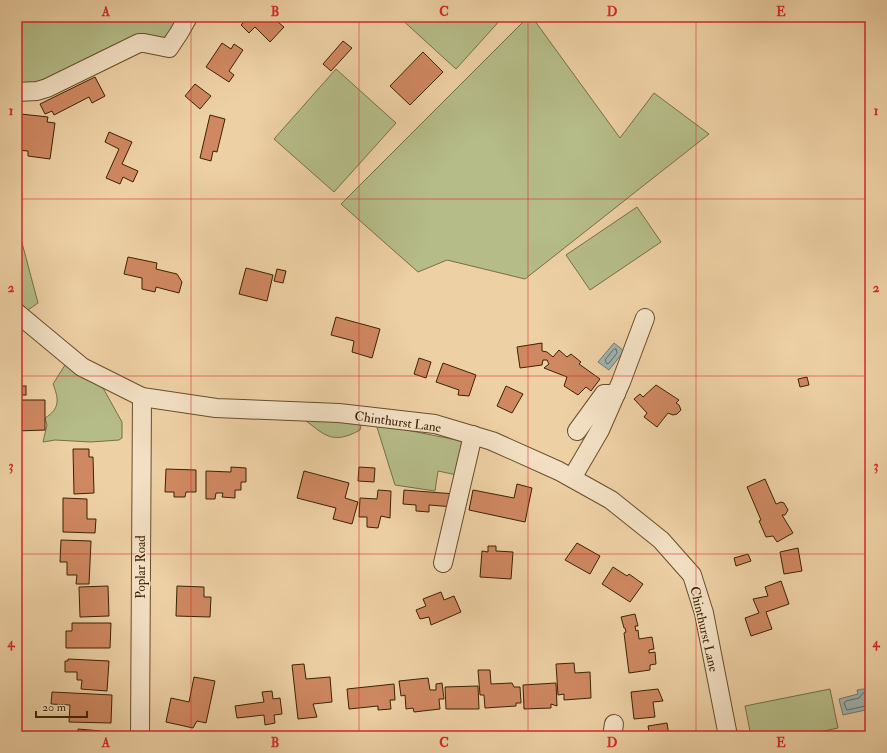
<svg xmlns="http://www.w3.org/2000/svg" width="887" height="753" font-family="'IM FELL Double Pica',serif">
<rect width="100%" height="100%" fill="#edd0a4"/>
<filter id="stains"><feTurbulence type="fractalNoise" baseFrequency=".005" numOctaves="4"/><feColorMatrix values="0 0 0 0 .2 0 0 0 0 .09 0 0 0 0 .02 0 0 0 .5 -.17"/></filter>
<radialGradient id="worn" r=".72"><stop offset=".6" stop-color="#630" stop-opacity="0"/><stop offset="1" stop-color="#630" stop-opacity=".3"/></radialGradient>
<g fill="#b5bc88" stroke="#786f45">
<polygon points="17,17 183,17 170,34 163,38 56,77 31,84 17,85"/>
<polygon points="399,17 503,17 456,69"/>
<polygon points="528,17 532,17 620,138 654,93 709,134 525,279 447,260 418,272 341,204"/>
<polygon points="336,69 396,123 334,192 274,139"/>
<polygon points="637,207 661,242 590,290 566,255"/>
<polygon points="17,224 38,303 28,310 17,299"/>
<path d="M65 365 103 388 122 422V438L119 440 91 442 55 440 43 442 47 425 45 418C60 409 59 399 53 384Z"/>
<path d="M301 417 362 421 360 430C331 446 324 434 301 417Z"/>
<polygon points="376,424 462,441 457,475 438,471 435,491 395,485"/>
<polygon points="830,689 838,728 801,736 751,736 745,706"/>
</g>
<g fill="#9eb4b2" stroke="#767a6c">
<polygon points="614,343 624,351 609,370 598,362"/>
<polygon points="870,688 870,709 843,715 839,699 858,694 857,690"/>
</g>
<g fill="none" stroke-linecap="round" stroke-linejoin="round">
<g stroke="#6c6b5a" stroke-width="1">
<polygon points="616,349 617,353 609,363 607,364 605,360 613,350"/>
<polyline points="870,692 863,693 859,698 846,701 844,703 846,708 847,710 870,705"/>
</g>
</g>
<g fill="#cf8861" stroke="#3b2202">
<polygon points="248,17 263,17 265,19 267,17 272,17 284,27 270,42 255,27 249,33 241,25"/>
<polygon points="343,41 352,48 331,71 323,64"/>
<polygon points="222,43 231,49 234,44 243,50 229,71 234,75 229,82 206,67"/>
<polygon points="423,52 443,72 410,105 390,86"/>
<polygon points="95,77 105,96 92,103 89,97 54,115 52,111 45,114 40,104"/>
<polygon points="195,84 211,96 200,109 185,96"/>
<polygon points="21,114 48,117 47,122 55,123 50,159 28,156 28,151 17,150"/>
<polygon points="210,115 225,119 217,152 213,151 211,161 200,158"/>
<polygon points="109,132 132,142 122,164 138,171 133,182 123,177 120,184 106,178 119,149 105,142"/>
<polygon points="128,257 157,263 156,269 177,274 182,282 179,293 156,287 155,292 142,289 142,278 124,274"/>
<polygon points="246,268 273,275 267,301 239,294"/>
<polygon points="277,269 286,271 283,283 274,281"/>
<polygon points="336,317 380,329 372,358 352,352 354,341 331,335"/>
<polygon points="542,343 542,351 547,352 553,357 559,350 567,357 571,354 581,362 579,364 600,379 591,391 586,387 578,395 564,386 567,377 544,368 549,364 547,360 543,360 542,365 520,368 517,347"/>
<polygon points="419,358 431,362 426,378 414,374"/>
<polygon points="443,363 476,375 469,396 458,395 459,390 436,382"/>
<polygon points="807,377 809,385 800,387 798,379"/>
<polygon points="656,385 679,400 676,403 679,405 681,410 677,414 673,415 668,413 657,427 644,417 647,413 634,399 640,394 643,397"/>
<rect x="17" y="386" width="9" height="9"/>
<polygon points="506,386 523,394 512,413 497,406"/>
<polygon points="17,400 45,400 45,430 17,431"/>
<polygon points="73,449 89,449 89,457 93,457 94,493 74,494"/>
<polygon points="231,467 246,468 246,482 241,482 241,490 235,490 235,498 222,497 223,493 216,493 215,499 206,499 206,471 231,472"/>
<polygon points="359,467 375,468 374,482 358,481"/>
<polygon points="166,469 196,470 196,492 186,492 185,497 174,497 174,492 165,492"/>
<polygon points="304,471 349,483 345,498 358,502 352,524 333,519 336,508 297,498"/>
<polygon points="765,479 776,504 781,502 784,503 788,510 785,515 782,515 793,533 777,542 773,536 766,537 759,521 761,520 747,487"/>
<polygon points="517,484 532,488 525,522 469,510 473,490 514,498"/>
<polygon points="378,490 391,491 390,518 381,516 378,528 367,527 367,517 359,517 360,498 377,499"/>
<polygon points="404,490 455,494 454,507 429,505 429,512 416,511 416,505 403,504"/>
<polygon points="63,498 87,499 87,519 96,519 95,533 63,532"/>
<polygon points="61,540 91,541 89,584 76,584 77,575 67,575 67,562 60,562"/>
<polygon points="577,543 600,556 590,574 565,560"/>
<polygon points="488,546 496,546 496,551 513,552 511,579 480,577 482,551 488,552"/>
<polygon points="798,548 802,571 784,574 780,552"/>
<polygon points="748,554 751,561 736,566 734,558"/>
<polygon points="613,567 627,576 629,574 643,584 630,602 602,584"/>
<polygon points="781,581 789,604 766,612 772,629 751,636 745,618 759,613 753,599 768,596 765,587"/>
<polygon points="108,586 109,616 80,617 79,587"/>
<polygon points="177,586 204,587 204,597 211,597 210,617 176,616"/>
<polygon points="441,592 444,600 454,596 461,612 431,625 429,617 420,619 416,610 426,606 423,599"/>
<polygon points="635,614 638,626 635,626 636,631 638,630 639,639 652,637 654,649 649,650 649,653 655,652 656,664 650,665 650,670 629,673 624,633 626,632 625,628 624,628 621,617"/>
<polygon points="72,623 111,623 110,648 66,648 66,631 72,631"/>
<polygon points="68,659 109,661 107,691 81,689 82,680 77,680 77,672 65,672 65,661 68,661"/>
<polygon points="574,663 575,673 590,672 591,698 564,700 564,694 558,695 556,664"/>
<polygon points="304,664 306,679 330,677 332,702 313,704 317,717 298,719 292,665"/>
<polygon points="478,670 490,670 491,684 512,683 514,687 520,687 521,703 516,703 516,706 485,708 484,695 480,695"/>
<polygon points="194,677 215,681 206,723 197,721 193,728 166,722 171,698 189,702"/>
<polygon points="428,678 430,690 436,690 436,684 442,683 444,699 439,699 440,709 414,712 413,708 406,709 405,695 401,696 399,681"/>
<polygon points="556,683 557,706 551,704 551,708 524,709 523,685"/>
<polygon points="394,684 395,700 390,700 391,709 378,710 378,706 349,709 347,689"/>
<polygon points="478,686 479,709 446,709 445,687"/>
<polygon points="658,689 663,701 653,702 655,717 634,719 631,692"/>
<polygon points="272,691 273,699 280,698 282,714 274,715 275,723 265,725 264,715 237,718 235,706 264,702 262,692"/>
<polygon points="52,692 112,695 111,723 69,722 70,705 51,704"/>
<polygon points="667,723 669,736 637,736 637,733 649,731 648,726"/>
<polygon points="78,729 101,731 100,736 78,736"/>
</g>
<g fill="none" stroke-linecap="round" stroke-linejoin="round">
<g stroke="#684e2a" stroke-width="20">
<g id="minor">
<polyline points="17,92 37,91 47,88 139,43 144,43 169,48 179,33 188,17"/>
<polyline points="17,313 82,367 142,397 216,408 339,413 435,424 492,441 559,471 611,500 661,540 692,575 704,613 728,736"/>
<polyline points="577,431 604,394 616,394"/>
<polyline points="572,478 600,430 621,382 645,318"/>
<polyline points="443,563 473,435"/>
<polyline points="140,736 142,397"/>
<polyline points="612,736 614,724"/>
</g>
</g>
<use href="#minor" stroke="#f3e0c4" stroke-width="18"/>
</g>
<path fill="none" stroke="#d62828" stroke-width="1" stroke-opacity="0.55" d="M191 17V736M359 17V736M528 17V736M696 17V736M17 199H870M17 376H870M17 554H870"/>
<g text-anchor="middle" stroke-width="3" stroke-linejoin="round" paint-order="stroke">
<g font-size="13" fill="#3b2202" stroke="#f3e0c4">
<text transform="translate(398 421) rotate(8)" y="5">Chinthurst Lane</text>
<text transform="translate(140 567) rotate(-90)" y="5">Poplar Road</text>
<text transform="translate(705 629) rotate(77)" y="5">Chinthurst Lane</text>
</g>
</g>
<rect width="887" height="753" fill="none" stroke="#edd0a4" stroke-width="44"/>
<path d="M36 711v6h51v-6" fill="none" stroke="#3b2202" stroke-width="2"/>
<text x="42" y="711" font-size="12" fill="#3b2202" stroke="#f3e0c4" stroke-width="3" paint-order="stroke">20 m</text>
<rect x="22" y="22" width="843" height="709" fill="none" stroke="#d62828" stroke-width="1.5"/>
<g font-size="13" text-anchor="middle" font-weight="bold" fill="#d62828">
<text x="106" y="16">A</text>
<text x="275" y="16">B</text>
<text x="444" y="16">C</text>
<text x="612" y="16">D</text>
<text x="781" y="16">E</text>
<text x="11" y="115">1</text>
<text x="876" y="115">1</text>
<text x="11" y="292">2</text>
<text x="876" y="292">2</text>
<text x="11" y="470">3</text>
<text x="876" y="470">3</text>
<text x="11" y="647">4</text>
<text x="876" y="647">4</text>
<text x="106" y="747">A</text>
<text x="275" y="747">B</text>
<text x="444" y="747">C</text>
<text x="612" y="747">D</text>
<text x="781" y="747">E</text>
</g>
<rect width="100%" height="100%" filter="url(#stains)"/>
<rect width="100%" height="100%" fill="url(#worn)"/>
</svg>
